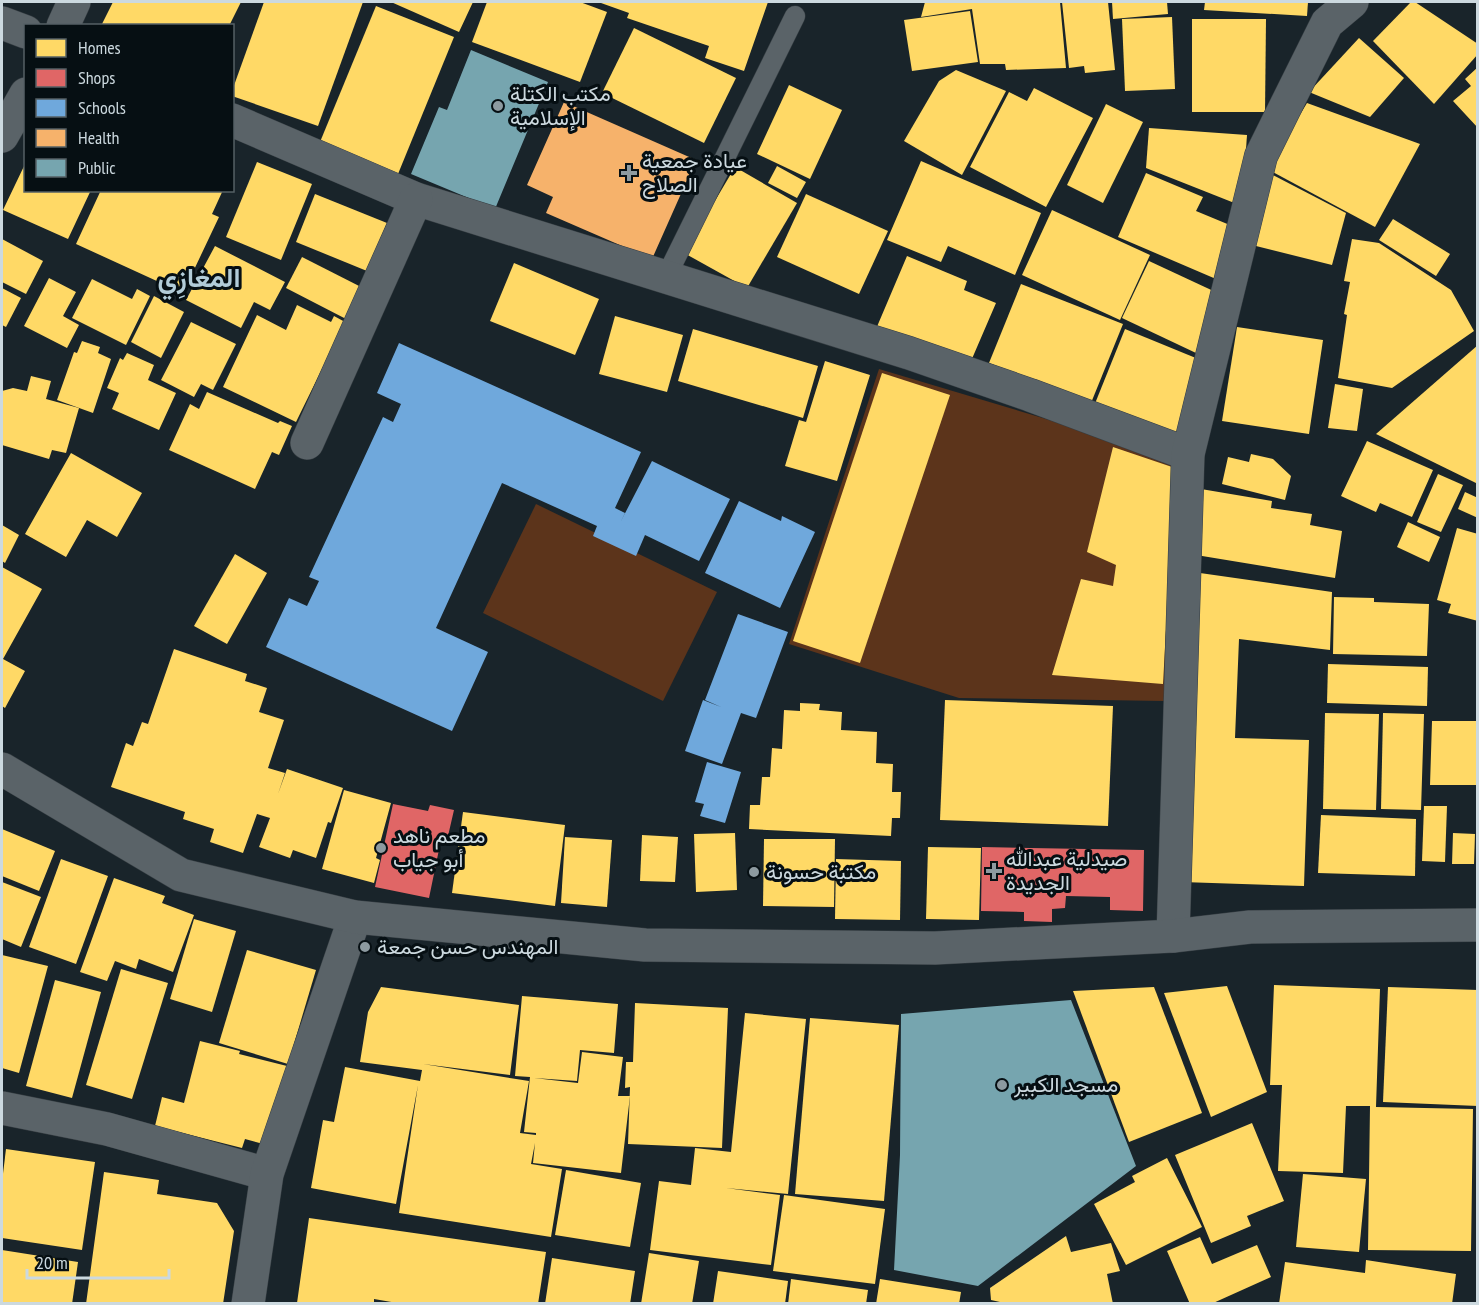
<svg xmlns="http://www.w3.org/2000/svg" width="1479" height="1305" font-family="'PT Sans Narrow',Vazirmatn,sans-serif">
<rect width="100%" height="100%" fill="#19242a"/>
<g fill="#5c341b">
<polygon points="879,369 1183,460 1165,701 959,698 789,644"/>
<polygon points="536,504 717,592 663,701 483,613"/>
</g>
<g fill="#ffd966">
<polygon points="113,2 241,2 229,26 105,26 102,24"/>
<polygon points="264,2 363,2 318,126 232,96 232,91"/>
<polygon points="391,2 473,2 459,32"/>
<polygon points="487,2 580,2 607,12 580,82 472,42"/>
<polygon points="602,2 768,2 744,71 705,58 709,46 627,18 629,13 601,3"/>
<polygon points="925,2 1060,2 1066,68 1006,70 1005,64 980,64 972,9 921,17"/>
<polygon points="1062,2 1108,2 1115,70 1085,73 1084,66 1069,68"/>
<polygon points="1112,2 1167,2 1168,14 1113,19"/>
<polygon points="1205,2 1308,2 1307,16 1204,10"/>
<polygon points="1411,2 1415,2 1478,44 1478,54 1434,104 1373,41"/>
<polygon points="376,6 454,37 398,174 320,142"/>
<polygon points="970,11 978,62 912,71 904,20"/>
<polygon points="1172,17 1175,89 1125,91 1122,19"/>
<polygon points="1192,19 1266,19 1265,112 1192,112"/>
<polygon points="634,28 736,78 704,143 602,93"/>
<polygon points="1359,38 1404,78 1370,117 1309,92"/>
<polygon points="1478,67 1478,128 1453,101 1471,86 1465,79"/>
<polygon points="956,70 1006,91 962,175 904,141 939,81"/>
<polygon points="789,85 842,110 810,179 757,154"/>
<polygon points="1034,88 1093,118 1046,207 970,167 1009,92 1027,101"/>
<polygon points="1307,103 1420,144 1375,227 1267,169"/>
<polygon points="1106,104 1143,122 1103,203 1067,185"/>
<polygon points="1149,128 1247,135 1242,206 1146,168"/>
<polygon points="921,161 1041,213 1015,275 948,246 941,262 887,240"/>
<polygon points="26,162 26,190 91,190 68,239 3,210"/>
<polygon points="257,162 312,184 281,260 226,237"/>
<polygon points="777,166 806,182 797,198 768,183"/>
<polygon points="735,167 797,203 747,288 684,253"/>
<polygon points="1265,171 1346,213 1332,265 1252,245"/>
<polygon points="1146,173 1203,197 1196,211 1237,228 1216,279 1118,237"/>
<polygon points="101,190 223,190 212,214 219,217 183,293 76,244"/>
<polygon points="315,194 387,223 367,271 296,242"/>
<polygon points="806,194 888,231 859,294 777,257"/>
<polygon points="1052,210 1150,255 1120,320 1022,275"/>
<polygon points="1393,219 1450,254 1436,276 1379,240"/>
<polygon points="2,239 43,261 26,294 2,282"/>
<polygon points="1352,239 1379,243 1451,290 1474,331 1392,388 1338,378 1347,315 1344,314 1350,282 1344,281"/>
<polygon points="215,246 285,282 270,310 254,302 241,328 186,300"/>
<polygon points="907,256 967,281 964,290 996,303 968,368 876,329"/>
<polygon points="302,257 365,289 348,320 286,288"/>
<polygon points="1149,261 1222,295 1196,353 1122,318"/>
<polygon points="514,263 599,299 575,355 490,321"/>
<polygon points="49,278 76,292 63,316 79,325 67,348 24,326"/>
<polygon points="92,279 132,299 137,289 150,296 126,345 72,318"/>
<polygon points="1021,284 1123,324 1091,403 989,363"/>
<polygon points="2,288 21,298 6,327 2,325"/>
<polygon points="154,296 184,312 161,358 131,342"/>
<polygon points="297,305 331,322 334,316 345,322 296,422 223,387 257,315 286,330"/>
<polygon points="615,316 683,335 667,392 599,374"/>
<polygon points="191,322 236,344 213,390 201,384 194,397 161,380"/>
<polygon points="1237,327 1323,340 1309,434 1222,421"/>
<polygon points="693,329 818,366 803,418 678,381"/>
<polygon points="1125,329 1208,363 1177,440 1094,406"/>
<polygon points="82,341 100,347 98,353 111,359 93,413 57,400 74,352 77,353"/>
<polygon points="1478,345 1478,484 1376,434"/>
<polygon points="127,353 154,365 148,380 176,393 159,430 112,409 119,393 107,388 120,358 123,360"/>
<polygon points="825,361 870,375 837,481 785,466 799,420 806,422"/>
<polygon points="882,373 950,395 860,663 793,641"/>
<polygon points="31,376 51,381 46,399 79,408 66,453 52,450 49,459 2,445 2,391 13,388 27,391"/>
<polygon points="1335,384 1363,389 1357,431 1328,428"/>
<polygon points="207,392 278,423 280,421 292,426 279,455 272,452 255,489 169,450 190,404 199,409"/>
<polygon points="1367,441 1433,470 1412,517 1380,503 1376,512 1341,496"/>
<polygon points="1113,447 1175,468 1163,684 1052,675 1081,579 1113,586 1116,565 1087,552"/>
<polygon points="71,453 142,493 117,537 87,520 66,557 25,534"/>
<polygon points="1251,454 1273,459 1291,476 1285,500 1222,484 1228,457 1249,462"/>
<polygon points="1438,474 1463,485 1441,532 1417,522"/>
<polygon points="1201,489 1272,501 1271,508 1312,514 1310,525 1342,531 1335,578 1190,554"/>
<polygon points="1465,492 1478,498 1478,518 1458,509"/>
<polygon points="1408,522 1440,537 1429,562 1397,547"/>
<polygon points="2,525 19,535 5,563 2,561"/>
<polygon points="1457,528 1478,534 1478,621 1448,613 1451,604 1437,600"/>
<polygon points="235,554 267,573 227,644 194,626"/>
<polygon points="2,567 42,589 3,659 25,671 5,708 2,706"/>
<polygon points="1193,572 1332,592 1330,650 1239,639 1235,738 1309,740 1304,886 1182,882"/>
<polygon points="1334,597 1374,598 1374,602 1429,604 1427,656 1333,654"/>
<polygon points="174,649 247,674 245,681 267,688 259,712 284,720 268,768 285,773 278,794 287,769 343,788 331,823 328,822 316,858 293,850 290,858 259,847 270,818 257,814 243,853 210,842 214,829 183,819 185,812 111,787 126,743 133,746 142,722 148,724"/>
<polygon points="1328,664 1428,667 1427,706 1327,703"/>
<polygon points="945,700 1113,706 1108,826 940,820"/>
<polygon points="800,703 820,704 819,710 842,712 841,730 877,732 876,763 893,764 892,792 901,792 900,818 892,818 891,836 749,829 750,805 760,805 762,777 770,777 772,748 782,749 784,710 800,711"/>
<polygon points="1325,713 1379,714 1376,810 1323,809"/>
<polygon points="1383,713 1424,714 1421,810 1381,809"/>
<polygon points="1432,721 1478,721 1477,785 1430,785"/>
<polygon points="344,790 391,803 376,858 380,860 374,883 322,869"/>
<polygon points="1424,806 1447,806 1445,862 1422,861"/>
<polygon points="463,812 565,825 555,906 452,893"/>
<polygon points="1321,815 1416,819 1415,876 1318,873"/>
<polygon points="2,829 55,851 39,891 2,876"/>
<polygon points="735,833 737,890 696,892 694,834"/>
<polygon points="1453,833 1475,834 1474,864 1452,864"/>
<polygon points="642,835 678,837 675,882 640,881"/>
<polygon points="565,837 612,840 607,907 561,903"/>
<polygon points="764,839 835,839 834,907 763,906"/>
<polygon points="928,847 981,848 979,920 926,919"/>
<polygon points="61,859 108,876 76,964 29,947"/>
<polygon points="836,859 901,861 900,920 835,919"/>
<polygon points="114,878 165,896 162,903 194,915 173,972 139,959 136,969 115,961 107,981 80,972"/>
<polygon points="2,882 41,897 21,947 2,939"/>
<polygon points="194,919 236,931 212,1012 170,999"/>
<polygon points="247,950 316,970 288,1064 219,1043"/>
<polygon points="2,955 48,966 19,1073 2,1068"/>
<polygon points="121,969 168,983 132,1099 86,1085"/>
<polygon points="55,980 101,992 72,1098 26,1086"/>
<polygon points="1274,985 1380,989 1376,1107 1473,1109 1471,1251 1368,1250 1370,1106 1346,1106 1343,1173 1278,1171 1282,1085 1270,1085"/>
<polygon points="1227,986 1267,1092 1211,1117 1164,993"/>
<polygon points="381,987 519,1005 510,1075 423,1064 529,1081 520,1133 536,1135 536,1133 524,1132 530,1077 515,1076 522,996 618,1004 614,1053 580,1050 577,1081 534,1078 578,1083 582,1052 623,1057 618,1096 630,1096 621,1173 533,1163 535,1143 531,1164 562,1169 551,1237 399,1213 418,1085 396,1204 311,1188 323,1120 334,1122 345,1067 420,1081 422,1070 360,1062 368,1012"/>
<polygon points="1154,987 1202,1113 1129,1142 1073,991"/>
<polygon points="1388,987 1478,990 1478,1106 1383,1102"/>
<polygon points="635,1003 728,1008 722,1148 628,1144 630,1087 625,1088 626,1062 633,1062"/>
<polygon points="745,1013 806,1019 788,1194 726,1188 780,1195 771,1265 650,1250 659,1181 691,1185 695,1148 731,1152"/>
<polygon points="810,1018 899,1025 884,1201 795,1194"/>
<polygon points="200,1041 240,1051 239,1054 287,1066 267,1145 245,1139 242,1148 155,1126 162,1097 184,1103"/>
<polygon points="1252,1123 1284,1201 1247,1216 1251,1226 1211,1243 1175,1155"/>
<polygon points="6,1149 95,1162 82,1250 2,1238 2,1182"/>
<polygon points="1167,1158 1202,1227 1126,1265 1094,1204 1135,1182 1132,1176"/>
<polygon points="566,1170 641,1183 630,1247 555,1235"/>
<polygon points="104,1172 159,1180 157,1194 217,1203 234,1231 223,1304 86,1304"/>
<polygon points="1303,1174 1366,1179 1359,1252 1296,1247"/>
<polygon points="784,1195 885,1209 875,1284 773,1271"/>
<polygon points="309,1218 546,1252 538,1304 403,1304 374,1299 374,1304 297,1303"/>
<polygon points="1066,1236 1071,1252 1111,1243 1120,1271 1107,1274 1113,1304 1009,1304 991,1300 990,1288"/>
<polygon points="1200,1237 1212,1264 1257,1245 1271,1277 1211,1304 1190,1304 1167,1251"/>
<polygon points="2,1250 78,1262 72,1304 2,1304"/>
<polygon points="649,1253 699,1261 692,1304 641,1304"/>
<polygon points="552,1258 635,1271 630,1304 545,1304"/>
<polygon points="1366,1260 1456,1274 1452,1304 1279,1304 1285,1262 1365,1273"/>
<polygon points="718,1271 788,1281 785,1304 713,1304"/>
<polygon points="791,1279 868,1290 866,1304 788,1304"/>
<polygon points="880,1279 961,1292 959,1304 876,1304"/>
</g>
<g fill="#e06666">
<polygon points="393,804 428,811 430,805 454,810 448,836 442,835 429,898 375,887"/>
<polygon points="982,847 1144,850 1143,911 1110,910 1110,897 1066,896 1065,908 1052,909 1052,922 1024,921 1024,912 981,911"/>
</g>
<g fill="#6fa8dc">
<polygon points="399,343 641,452 615,508 625,513 620,523 652,461 730,499 699,561 645,535 636,556 593,536 597,526 502,483 436,628 488,652 452,731 266,647 289,598 307,606 319,581 309,577 383,417 393,422 401,404 377,393"/>
<polygon points="739,501 781,521 782,516 815,532 780,608 705,573"/>
<polygon points="738,614 788,632 756,718 741,713 722,764 685,751 703,700 721,707 705,700"/>
<polygon points="707,762 741,772 725,823 700,816 704,804 695,802"/>
</g>
<polygon fill="#f6b26b" points="564,102 696,160 652,259 546,213 553,197 527,185"/>
<g fill="#76a5af">
<polygon points="471,50 548,82 495,209 411,174 439,107 447,110"/>
<polygon points="1071,1000 1136,1166 978,1286 894,1270 900,1155 901,1014"/>
</g>
<g fill="none" stroke-linecap="round" stroke-linejoin="round">
<g stroke="#363e43" stroke-width="21">
<polyline id="service" points="666,277 795,16"/>
</g>
<g stroke="#363e43" stroke-width="34">
<g id="minor">
<polyline points="2,23 26,32"/>
<polyline points="63,26 74,2"/>
<polyline points="232,120 416,199 909,353 1030,395 1188,454"/>
<polyline points="2,136 26,94"/>
<polyline points="307,443 416,199"/>
<polyline points="1173,936 1188,454 1261,156 1327,23 1352,2"/>
<polyline points="2,1108 107,1129 267,1174"/>
<polyline points="248,1304 267,1174 355,917"/>
</g>
</g>
<g stroke="#363e43" stroke-width="34">
<polyline id="tertiary" points="2,769 181,875 355,917 645,945 935,948 1173,936 1250,927 1478,925"/>
</g>
<use href="#service" stroke="#5a6368" stroke-width="20"/>
<use href="#minor" stroke="#5a6368" stroke-width="33"/>
<use href="#tertiary" stroke="#5a6368" stroke-width="33"/>
</g>
<g fill="#8d9aa0" stroke="#060f13" stroke-width="2">
<circle cx="498" cy="106" r="6"/>
<path d="M626 164h6v6h6v6h-6v6h-6v-6h-6v-6h6z"/>
<circle cx="381" cy="848" r="6"/>
<path d="M991 862h6v6h6v6h-6v6h-6v-6h-6v-6h6z"/>
<circle cx="754" cy="872" r="6"/>
<circle cx="365" cy="947" r="6"/>
<circle cx="1002" cy="1085" r="6"/>
</g>
<g text-anchor="middle" stroke-width="6" stroke-linejoin="round" paint-order="stroke">
<g font-size="21" fill="#ccd9df" stroke="#060f13" text-anchor="start">
<text x="510" y="101">مكتب الكتلة<tspan x="510" dy="24">الإسلامية</tspan></text>
<text x="642" y="168">عيادة جمعية<tspan x="642" dy="24">الصلاح</tspan></text>
<text x="393" y="843">مطعم ناهد<tspan x="393" dy="24">أبو جياب</tspan></text>
<text x="1006" y="866">صيدلية عبدالله<tspan x="1006" dy="24">الجديدة</tspan></text>
<text x="766" y="879">مكتبة حسونة</text>
<text x="377" y="954">المهندس حسن جمعة</text>
<text x="1014" y="1092">مسجد الكبير</text>
</g>
<g font-size="27" font-weight="bold" fill="#b2ccd8" stroke="#060f13">
<text x="199" y="287">المغازِي</text>
</g>
</g>
<rect width="1479" height="1305" fill="none" stroke="#ccd9df" stroke-width="6"/>
<rect x="24" y="24" width="210" height="168" fill="#060f13" stroke="#556065" stroke-width="1.5"/>
<rect x="36" y="39" width="30" height="18" fill="#ffd966" stroke="#556065" stroke-width="1.5"/>
<text x="78" y="54" font-size="18" fill="#ccd9df">Homes</text>
<rect x="36" y="69" width="30" height="18" fill="#e06666" stroke="#556065" stroke-width="1.5"/>
<text x="78" y="84" font-size="18" fill="#ccd9df">Shops</text>
<rect x="36" y="99" width="30" height="18" fill="#6fa8dc" stroke="#556065" stroke-width="1.5"/>
<text x="78" y="114" font-size="18" fill="#ccd9df">Schools</text>
<rect x="36" y="129" width="30" height="18" fill="#f6b26b" stroke="#556065" stroke-width="1.5"/>
<text x="78" y="144" font-size="18" fill="#ccd9df">Health</text>
<rect x="36" y="159" width="30" height="18" fill="#76a5af" stroke="#556065" stroke-width="1.5"/>
<text x="78" y="174" font-size="18" fill="#ccd9df">Public</text>
<path d="M27 1269v9h142v-9" fill="none" stroke="#ccd9df" stroke-width="3"/>
<text x="36" y="1269" font-size="18" fill="#ccd9df" stroke="#060f13" stroke-width="4.5" paint-order="stroke">20 m</text>
</svg>
